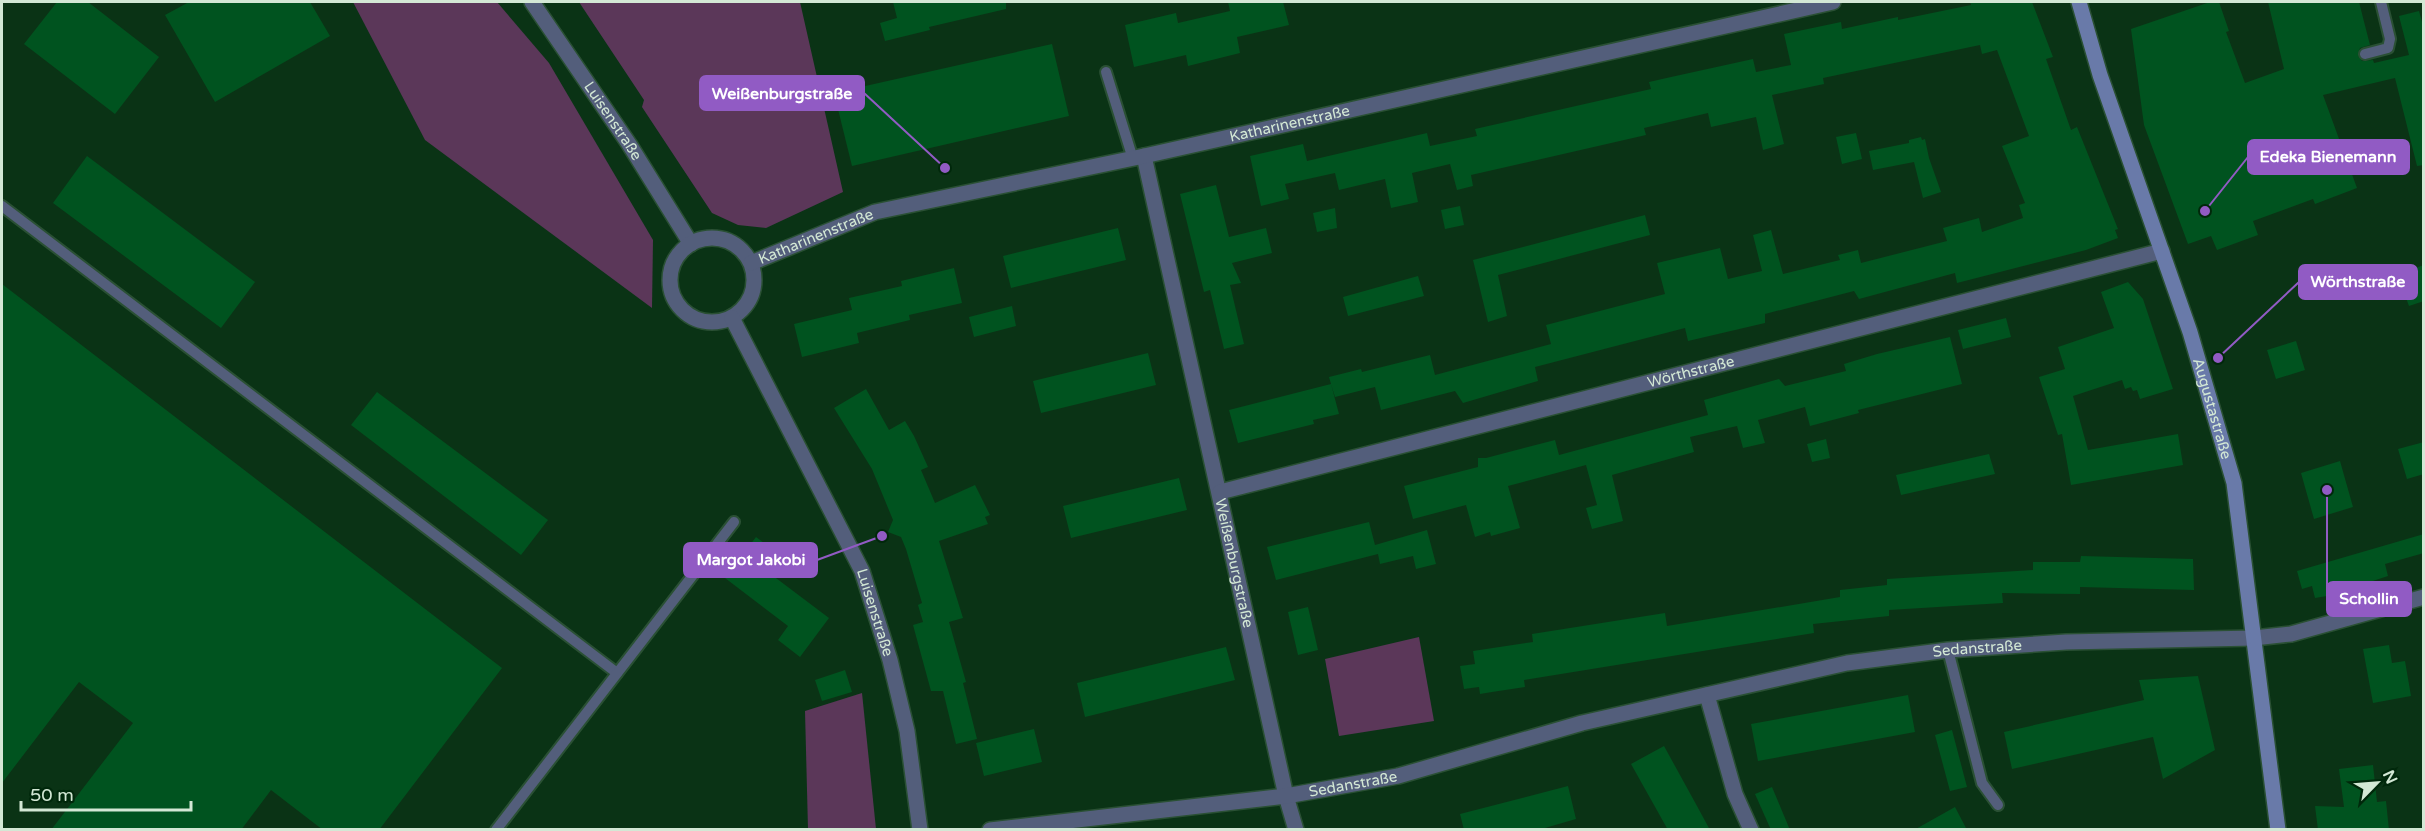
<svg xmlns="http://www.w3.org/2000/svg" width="2425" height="831" font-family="'Varela Round',sans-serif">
<rect width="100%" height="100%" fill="#0a3315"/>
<g fill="#5b3759">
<polygon points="353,2 497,2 549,63 653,240 652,308 425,140"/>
<polygon points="579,2 800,2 843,192 766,228 738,225 712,213 642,107 644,100"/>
<polygon points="1419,637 1434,721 1339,736 1325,659"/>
<polygon points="862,693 876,829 808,829 805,711"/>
</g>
<g fill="#00531f">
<polygon points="57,2 88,2 159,57 115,114 24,44"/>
<polygon points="189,2 310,2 330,36 215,102 165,15"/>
<polygon points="893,2 1006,2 1006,9 929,27 930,30 885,41 880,23 897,18"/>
<polygon points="1228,2 1283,2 1289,25 1237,37 1240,53 1188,66 1186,55 1134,67 1125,25 1176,13 1178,23 1230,11"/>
<polygon points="1970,2 2032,2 2053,57 2046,59 2071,130 2077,127 2118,229 2115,230 2118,238 2086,250 1957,283 1955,273 1859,299 1854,291 1765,314 1765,323 1688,341 1685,328 1535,367 1538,381 1463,403 1455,391 1381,410 1375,387 1335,397 1331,384 1339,414 1313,420 1314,424 1238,443 1229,410 1331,384 1329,377 1361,369 1362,372 1430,355 1435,375 1551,344 1546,325 1665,294 1657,263 1720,248 1728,279 1762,271 1753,235 1771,230 1783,274 1840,260 1838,255 1858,250 1861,263 1947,241 1943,228 1979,218 1982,232 2023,218 2019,205 2025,203 2002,146 2029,136 1997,50 1982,54 1980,45 1823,78 1824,84 1772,95 1784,144 1763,150 1756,117 1711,127 1708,113 1644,128 1646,135 1471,175 1473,186 1457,190 1450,164 1412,173 1418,202 1391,208 1385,179 1339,190 1335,173 1285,184 1289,199 1261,206 1250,156 1303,144 1307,161 1427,133 1430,146 1477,136 1475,129 1651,89 1649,82 1671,77 1753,59 1756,72 1791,65 1784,34 1841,22 1842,29 1898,17 1898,20 1971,5"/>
<polygon points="2210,2 2219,2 2229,31 2226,32 2245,83 2284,69 2268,2 2359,2 2370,45 2360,48 2358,55 2362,61 2373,60 2374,63 2409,55 2399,16 2419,11 2424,29 2424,165 2417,166 2395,78 2323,95 2357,188 2315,204 2313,199 2253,221 2258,235 2217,250 2211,236 2188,244 2144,125 2131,29"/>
<polygon points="1052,44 1069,116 852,166 834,93"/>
<polygon points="1856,133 1862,159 1842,164 1836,137"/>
<polygon points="1921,137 1922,140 1925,139 1929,158 1941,192 1923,198 1914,162 1873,170 1869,151 1909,143 1909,140"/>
<polygon points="87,156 255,282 221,328 53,203"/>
<polygon points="1216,185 1229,237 1266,228 1272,253 1232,263 1241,283 1230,285 1244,344 1224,349 1210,290 1204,292 1180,194"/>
<polygon points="1460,206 1464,225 1445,229 1441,210"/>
<polygon points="1335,208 1337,228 1317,232 1313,213"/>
<polygon points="1645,215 1650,235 1498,275 1507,316 1488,322 1473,260"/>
<polygon points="1118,228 1126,260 1011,288 1003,256"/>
<polygon points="2424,265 2424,301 2409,306 2397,274"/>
<polygon points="954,268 962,303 909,315 910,320 857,333 859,343 802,357 794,324 852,310 849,298 902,286 901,281"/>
<polygon points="1418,276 1424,296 1348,316 1343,297"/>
<polygon points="2128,282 2143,299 2173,389 2140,399 2137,390 2133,391 2131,387 2125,389 2122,380 2073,396 2088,450 2178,434 2183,465 2071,485 2062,434 2058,435 2039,377 2065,369 2058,347 2114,328 2101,292"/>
<polygon points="2,284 502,668 379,830 323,830 271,790 241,830 51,830 133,723 79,682 2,783"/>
<polygon points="1012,306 1016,326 974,337 969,317"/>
<polygon points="2006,318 2011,337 1963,349 1958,330"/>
<polygon points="1950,337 1962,384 1858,410 1859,413 1810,426 1805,407 1758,420 1765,443 1743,448 1737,426 1690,437 1694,452 1612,475 1623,521 1592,529 1586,508 1597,505 1586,465 1508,486 1520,528 1491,536 1490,532 1475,537 1466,505 1413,519 1404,486 1478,467 1478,458 1486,458 1555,440 1559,455 1708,415 1704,400 1779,379 1785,386 1846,371 1844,364 1877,354"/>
<polygon points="2296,341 2305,370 2276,379 2267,350"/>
<polygon points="1148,353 1156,385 1041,413 1033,381"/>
<polygon points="866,389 889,430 905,421 914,436 928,467 921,470 935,503 975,485 990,515 985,517 988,524 939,541 963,618 949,622 966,682 963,683 977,739 956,744 943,691 931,691 913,625 923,622 918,605 922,603 906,549 901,537 888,532 893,520 872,469 834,408"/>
<polygon points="377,392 548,520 521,555 351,425"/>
<polygon points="1826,439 1830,458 1812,462 1807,444"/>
<polygon points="2424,442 2424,474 2407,479 2398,449"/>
<polygon points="1989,454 1995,474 1901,495 1896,475"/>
<polygon points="2340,461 2353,507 2314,519 2301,473"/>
<polygon points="1179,478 1187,510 1071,538 1063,506"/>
<polygon points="1369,522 1375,545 1427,530 1436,564 1416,569 1413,556 1380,564 1378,554 1276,580 1267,547"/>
<polygon points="2424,534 2424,553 2385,564 2388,576 2327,596 2315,598 2312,586 2302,589 2297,571"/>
<polygon points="756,537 777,553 764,569 829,618 800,657 778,640 788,626 725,578"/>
<polygon points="2081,556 2193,559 2194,590 2080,587 2080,594 2002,593 2003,603 1889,610 1889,616 1813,624 1814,633 1524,680 1525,687 1492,692 1480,694 1479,687 1464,689 1460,666 1475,664 1473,651 1533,642 1532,634 1665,613 1667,626 1840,597 1840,590 1887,585 1887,579 2033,570 2033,562 2080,562"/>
<polygon points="1308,607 1318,650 1298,655 1288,612"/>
<polygon points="2389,645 2392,663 2405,661 2411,696 2373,703 2363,649"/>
<polygon points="1226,647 1235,680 1085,717 1077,683"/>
<polygon points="845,670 852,692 822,701 815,680"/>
<polygon points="2198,676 2215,750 2163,779 2153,737 2012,769 2004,732 2144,700 2139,680"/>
<polygon points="1908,695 1915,732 1758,761 1751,724"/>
<polygon points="1034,729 1042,762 984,776 976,743"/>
<polygon points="1952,730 1967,787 1950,791 1935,735"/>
<polygon points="1664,746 1697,806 1710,830 1668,830 1631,764"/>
<polygon points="2373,765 2377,802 2386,801 2389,830 2318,830 2315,806 2344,807 2339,769"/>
<polygon points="1568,786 1576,819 1538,830 1464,830 1460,814"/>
<polygon points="1772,787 1790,830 1771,830 1755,794"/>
<polygon points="1955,807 1967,830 1914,830"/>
</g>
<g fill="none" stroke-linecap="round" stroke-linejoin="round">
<g stroke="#2a5034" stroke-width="14">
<g id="lane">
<polyline points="2365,54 2388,48 2390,39 2381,2"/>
<polyline points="1106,72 1133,159"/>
<polyline points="2,206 617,673"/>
<polyline points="1948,650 1982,783 1998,805"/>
<polyline points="496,830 734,522"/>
</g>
</g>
<g stroke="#2a5034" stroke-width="18">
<g id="street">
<path id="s1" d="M532 2 629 144 691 244"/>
<path id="s2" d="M1144 156 1286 796 1296 830"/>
<circle cx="712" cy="280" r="42"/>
<path id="s3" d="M751 263 875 212 1144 156 1833 2"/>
<path id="s4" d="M732 318 862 571 890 660 907 731 920 830"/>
<path id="s5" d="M1220 492 2162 251"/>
<polyline points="1707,695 1735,794 1751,830"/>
<path id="s6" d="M990 830 1286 796 1398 776 1582 723 1847 663 1948 650 2066 642 2254 638 2291 634 2424 597"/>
</g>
</g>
<g stroke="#2a5034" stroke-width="18">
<g id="secondary">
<path id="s7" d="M2079 2 2100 75 2190 332 2234 483 2278 830"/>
</g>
</g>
<use href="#lane" stroke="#535e7b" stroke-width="10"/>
<use href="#street" stroke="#535e7b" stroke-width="15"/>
<use href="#secondary" stroke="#697aa9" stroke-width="15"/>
</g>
<g text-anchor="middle" stroke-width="4.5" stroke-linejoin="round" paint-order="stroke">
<g font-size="15" fill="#d3e8d5" stroke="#00280b">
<text dy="5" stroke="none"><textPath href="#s1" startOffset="144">Luisenstraße</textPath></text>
<text dy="5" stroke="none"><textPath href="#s3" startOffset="558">Katharinenstraße</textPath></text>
<text dy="5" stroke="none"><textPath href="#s3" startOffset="70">Katharinenstraße</textPath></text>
<text dy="5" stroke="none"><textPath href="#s5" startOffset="486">Wörthstraße</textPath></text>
<text dy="5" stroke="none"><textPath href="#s7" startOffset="428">Augustastraße</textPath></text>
<text dy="5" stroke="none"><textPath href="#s2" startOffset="417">Weißenburgstraße</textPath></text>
<text dy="5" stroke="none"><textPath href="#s4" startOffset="328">Luisenstraße</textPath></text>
<text dy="5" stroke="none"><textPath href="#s6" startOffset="1006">Sedanstraße</textPath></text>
<text dy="5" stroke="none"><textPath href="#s6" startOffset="366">Sedanstraße</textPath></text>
</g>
</g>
<path fill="none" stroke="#915bc4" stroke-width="2" d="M945 168L864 93M2205 211L2248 157M2218 358L2299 282M882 536L817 560M2327 490L2327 599"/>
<g fill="#915bc4" stroke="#00280b" stroke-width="2">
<circle cx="945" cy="168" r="6"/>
<circle cx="2205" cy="211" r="6"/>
<circle cx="2218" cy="358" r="6"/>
<circle cx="882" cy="536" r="6"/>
<circle cx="2327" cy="490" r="6"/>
</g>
<g fill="#915bc4" stroke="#915bc4" stroke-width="2">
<rect x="700" y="76" width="164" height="34" rx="6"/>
<rect x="2248" y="140" width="161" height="34" rx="6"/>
<rect x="2299" y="265" width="118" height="34" rx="6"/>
<rect x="684" y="543" width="133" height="34" rx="6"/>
<rect x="2327" y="582" width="84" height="34" rx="6"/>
</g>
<g font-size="16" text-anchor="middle" font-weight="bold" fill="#fff">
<text x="782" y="99">Weißenburgstraße</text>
<text x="2328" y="162">Edeka Bienemann</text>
<text x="2358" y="287">Wörthstraße</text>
<text x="751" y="565">Margot Jakobi</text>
<text x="2369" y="604">Schollin</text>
</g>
<rect width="2425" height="831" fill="none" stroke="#d3e8d5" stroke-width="6"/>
<g transform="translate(2377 783) rotate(65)" stroke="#00280b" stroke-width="4.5" paint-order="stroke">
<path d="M0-4.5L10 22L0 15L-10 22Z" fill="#d3e8d5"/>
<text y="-9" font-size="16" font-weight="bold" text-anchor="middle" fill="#d3e8d5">N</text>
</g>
<path d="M21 801v9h170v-9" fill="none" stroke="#d3e8d5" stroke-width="3"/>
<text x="30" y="801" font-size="18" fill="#d3e8d5" stroke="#00280b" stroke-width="4.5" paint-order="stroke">50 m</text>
</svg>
